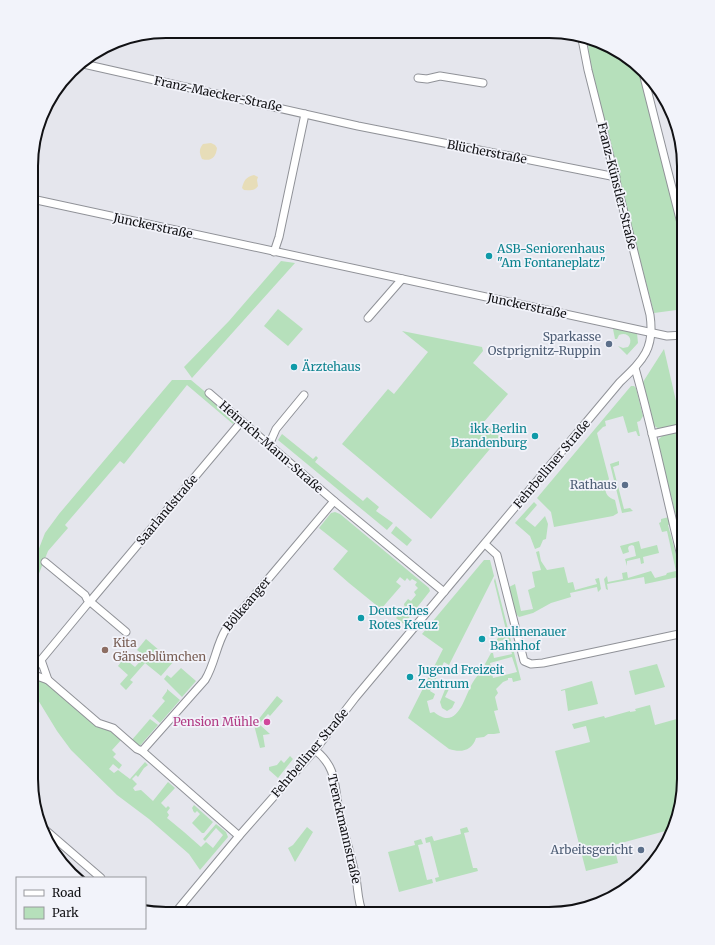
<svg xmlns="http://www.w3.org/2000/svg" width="715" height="945" font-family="Merriweather,serif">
<rect width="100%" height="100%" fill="#e5e6ed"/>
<g fill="#b6e0bb">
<polygon points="588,41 631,59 639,69 684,248 684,309 654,313 589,64"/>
<polygon points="281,261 295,263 192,378 184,367 229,321"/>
<polygon points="278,309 303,329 288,346 264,326"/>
<path d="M613 329H619L637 333 638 343 627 355 618 346 623 348 628 347C634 340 628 331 619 335L617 339H615Z"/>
<polygon points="402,331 482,347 483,351 473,363 508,394 483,423 500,437 431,519 342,444 388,389 394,394 428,352"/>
<polygon points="664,349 679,414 684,417 683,422 681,424 659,429 653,425 643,382"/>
<polygon points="172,380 191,380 209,395 207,397 235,421 233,424 187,385 124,464 120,461 65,525 68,528 48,551 36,581 31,612 31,569 45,533 59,514"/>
<path d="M631 386H634L636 388 643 416 640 421 637 422 640 436H638L636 431 628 433 623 416 605 421 606 426 603 427 597 433 609 479C603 487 604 497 615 500L618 513 613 516 554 527 551 512 537 498Z"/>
<polygon points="682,431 684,441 684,539 682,533 676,529 674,521 676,516 657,441 662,436"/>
<polygon points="282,434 313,459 316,456 318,458 315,462 363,501 367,497 379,507 376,511 393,523 387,530 278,440"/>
<polygon points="619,461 619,465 613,467 624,509 630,508 633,511 622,513 610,464"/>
<polygon points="534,502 537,505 525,519 535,527 545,516 548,524 546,539 543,540 540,547 535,549 530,536 515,523"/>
<polygon points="335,512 340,514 429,588 430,591 404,624 396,618 405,608 404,604 408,599 411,601 416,595 414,592 418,588 415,585 417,582 412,579 410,581 407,578 405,581 400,577 396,582 401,586 381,609 349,583 333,569 348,551 319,528 331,513"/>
<polygon points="669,517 671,524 668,525 681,573 678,577 645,584 644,577 607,584 608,590 606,589 604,579 607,576 608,582 623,579 622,573 627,572 628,578 651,571 655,578 666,575 667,573 676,571 667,531 662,532 659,523 661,522 661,519"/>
<polygon points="396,526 412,540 407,546 391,533"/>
<polygon points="639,541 641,549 657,545 659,553 643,557 644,563 641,564 640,558 627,561 627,566 625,559 636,556 634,546 632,545 629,546 628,548 629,552 623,554 620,546"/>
<polygon points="539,551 541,561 547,570 564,567 568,583 573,582 575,590 597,584 595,579 599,578 601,589 598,592 597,587 570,593 571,597 551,603 533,613 519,617 516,614 509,587 515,584 521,611 533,609 528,590 535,587 532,572 541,570 536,552"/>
<path d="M484 560H490L494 576 449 665 444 662 430 691 435 694 433 699 427 701 430 713 434 712C458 732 464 697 473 682 476 677 479 673 484 670L488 674 492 673 493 678 517 672 512 657 490 663 491 667H486L485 664 491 653H493L494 658 512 654 508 639 499 641V646H494L501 631 502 636 507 634 494 581 495 578 521 680 513 682 512 678H508V680L503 682 496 689 498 693 495 697 498 710 494 711 500 733 494 734H488L484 737 476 738C472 751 461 753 449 749L408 718 443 649 422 634Z"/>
<polygon points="146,639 173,662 161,676 145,663 130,680 133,682 126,690 120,684 128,675 118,666 124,658 135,667 145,656 137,650"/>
<polygon points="657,664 665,687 635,695 629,671"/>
<polygon points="181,668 196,681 182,697 164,679 167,675 171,678"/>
<polygon points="35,678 48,681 122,739 112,750 116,754 113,757 122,765 119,769 113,764 109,769 114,773 118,770 130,779 145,762 148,765 144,768 138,777 136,775 132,779 137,784 133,788 135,791 141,790 153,801 168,782 175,788 161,803 166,808 168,806 170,808 167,812 169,815 167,818 184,832 201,847 206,842 213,848 223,835 216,828 205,841 203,839 216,824 226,832 228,837 200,870 189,854 149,819 117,795 71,750 57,731 35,695 33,679"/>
<polygon points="592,681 598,704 568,711 565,690 561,691 561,690"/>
<polygon points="446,687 449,689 445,697 455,702 452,708 447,711 442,708 440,702"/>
<polygon points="167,689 180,700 160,723 152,716 165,701 162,698 167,691"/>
<polygon points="277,696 283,701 270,716 268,714 259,724 270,734 263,735 265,747 260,748 254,725"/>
<polygon points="650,705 655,725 684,717 684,788 669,830 614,845 618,863 586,871 555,751 590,742 586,726 574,729 572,724 604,716 605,718 630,711 630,712 636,711 635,709"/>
<polygon points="150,719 158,725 138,748 131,741"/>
<polygon points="290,756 293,759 278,778 269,770 269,767 277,765 281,760 284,763"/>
<polygon points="194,805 213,822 204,833 202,833 192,823 200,814 197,811 195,813 193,811 193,810 192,808"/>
<polygon points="307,827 313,832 295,862 288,848 293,845"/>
<polygon points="467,827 469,832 464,833 473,868 477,868 478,871 436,882 435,878 439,877 430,842 426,843 425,838 432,836 434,841 461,834 460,829"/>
<polygon points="421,839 423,844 418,845 427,880 432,879 433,883 399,892 388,852 415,845 414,841"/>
</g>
<g fill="#e7ddb8">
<path d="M211 143 215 145 217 148C216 157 211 162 202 159 199 153 199 149 203 144Z"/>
<path d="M254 175 258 177 257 180 258 186C254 192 250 190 244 190L242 188C244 180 246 177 254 175Z"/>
</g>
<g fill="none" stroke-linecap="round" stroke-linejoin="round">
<g stroke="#909298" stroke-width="9">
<g id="minor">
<polyline points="79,63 358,126 616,177"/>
<polyline points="643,73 684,235"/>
<polyline points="418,78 427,79 440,76 483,83"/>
<polyline points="32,199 667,336 684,335"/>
<polyline points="274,252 279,237 305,114"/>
<polyline points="368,318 402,279"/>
<path d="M635 368C654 434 667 501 684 568"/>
<polyline points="209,393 334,501 444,592"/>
<polyline points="652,434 684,427"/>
<polyline points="269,445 276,429 304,395"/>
<polyline points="485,544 497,555 524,661 531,664 543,663 684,633"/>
<polyline points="45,562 85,595 87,599 126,632"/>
<polyline points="93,598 241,422"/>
<polyline points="41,660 48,680 98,723 113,728 137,749 142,751"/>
<polyline points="31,672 89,602"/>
<polyline points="31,672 37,676 48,680"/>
<path d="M315 750C337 767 334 785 339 810 344 833 351 855 356 878 358 889 358 904 363 913"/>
<polyline points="43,828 101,878"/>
<path d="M239 836 142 751 205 680C215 664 216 645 226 629L334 501"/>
<path d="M175 913 239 836 315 750 355 698 620 382C643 360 655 349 650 315L588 70 582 39"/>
</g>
</g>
<use href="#minor" stroke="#fff" stroke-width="7"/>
</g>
<g fill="#0f9aa8" stroke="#f2f3fa" stroke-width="1.5">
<circle cx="489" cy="256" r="4"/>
<circle cx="294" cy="367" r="4"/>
<circle cx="535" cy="436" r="4"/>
<circle cx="361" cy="618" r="4"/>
<circle cx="482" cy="639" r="4"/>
<circle cx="410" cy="677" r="4"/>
</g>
<g fill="#5c6f8a" stroke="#f2f3fa" stroke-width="1.5">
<circle cx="609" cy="344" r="4"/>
<circle cx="625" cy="485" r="4"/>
<circle cx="641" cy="850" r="4"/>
</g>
<circle fill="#8d6e63" stroke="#f2f3fa" stroke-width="1.5" cx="105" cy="650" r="4"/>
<circle fill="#d1479c" stroke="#f2f3fa" stroke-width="1.5" cx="267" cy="722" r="4"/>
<g text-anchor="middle" stroke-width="3.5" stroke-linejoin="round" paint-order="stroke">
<g font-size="12" fill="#111114" stroke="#f2f3fa">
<text transform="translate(218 94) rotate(12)" y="4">Franz-Maecker-Straße</text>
<text transform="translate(487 152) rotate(11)" y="4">Blücherstraße</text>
<text transform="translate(617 186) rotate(76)" y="4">Franz-Künstler-Straße</text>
<text transform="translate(153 226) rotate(12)" y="4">Junckerstraße</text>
<text transform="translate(527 306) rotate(12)" y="4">Junckerstraße</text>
<text transform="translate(271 447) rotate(41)" y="4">Heinrich-Mann-Straße</text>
<text transform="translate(552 464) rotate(-50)" y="4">Fehrbelliner Straße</text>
<text transform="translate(167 510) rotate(-50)" y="4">Saarlandstraße</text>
<text transform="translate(247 604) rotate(-50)" y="4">Bölkeanger</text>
<text transform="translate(310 753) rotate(-50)" y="4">Fehrbelliner Straße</text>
<text transform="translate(344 829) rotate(77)" y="4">Trenckmannstraße</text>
</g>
<g font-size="12" fill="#0d838f" stroke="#f2f3fa" text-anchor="start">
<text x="497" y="253">ASB-Seniorenhaus<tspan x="497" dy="14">"Am Fontaneplatz"</tspan></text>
<text x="302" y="371">Ärztehaus</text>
<text x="527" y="433" text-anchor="end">ikk Berlin<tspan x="527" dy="14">Brandenburg</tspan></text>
<text x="369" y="615">Deutsches<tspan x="369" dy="14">Rotes Kreuz</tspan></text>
<text x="490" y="636">Paulinenauer<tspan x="490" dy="14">Bahnhof</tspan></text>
<text x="418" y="674">Jugend Freizeit<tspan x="418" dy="14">Zentrum</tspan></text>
</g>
<g font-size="12" fill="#4e5e75" stroke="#f2f3fa" text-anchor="end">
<text x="601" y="341">Sparkasse<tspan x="601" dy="14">Ostprignitz-Ruppin</tspan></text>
<text x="617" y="489">Rathaus</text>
<text x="633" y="854">Arbeitsgericht</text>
</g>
<g font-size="12" fill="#785e54" stroke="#f2f3fa" text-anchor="start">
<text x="113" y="647">Kita<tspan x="113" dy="14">Gänseblümchen</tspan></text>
</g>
<g font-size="12" fill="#b23c85" stroke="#f2f3fa" text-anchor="end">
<text x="259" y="726">Pension Mühle</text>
</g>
</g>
<path d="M0 0H715V945H0ZM166 38H549A128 128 0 0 1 677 166V779A128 128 0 0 1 549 907H166A128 128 0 0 1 38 779V166A128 128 0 0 1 166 38Z" fill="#f2f3fa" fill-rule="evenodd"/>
<path fill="none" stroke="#111114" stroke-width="2" d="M166 38H549A128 128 0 0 1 677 166V779A128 128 0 0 1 549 907H166A128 128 0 0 1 38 779V166A128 128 0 0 1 166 38Z"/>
<rect x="16" y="877" width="130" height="52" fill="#f2f3fa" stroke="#98999e"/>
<rect x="24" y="890" width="20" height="6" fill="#ffffff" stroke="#98999e"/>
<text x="52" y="897" font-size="12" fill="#111114">Road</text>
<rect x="24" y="907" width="20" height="12" fill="#b6e0bb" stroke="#98999e"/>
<text x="52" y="917" font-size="12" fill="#111114">Park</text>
</svg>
